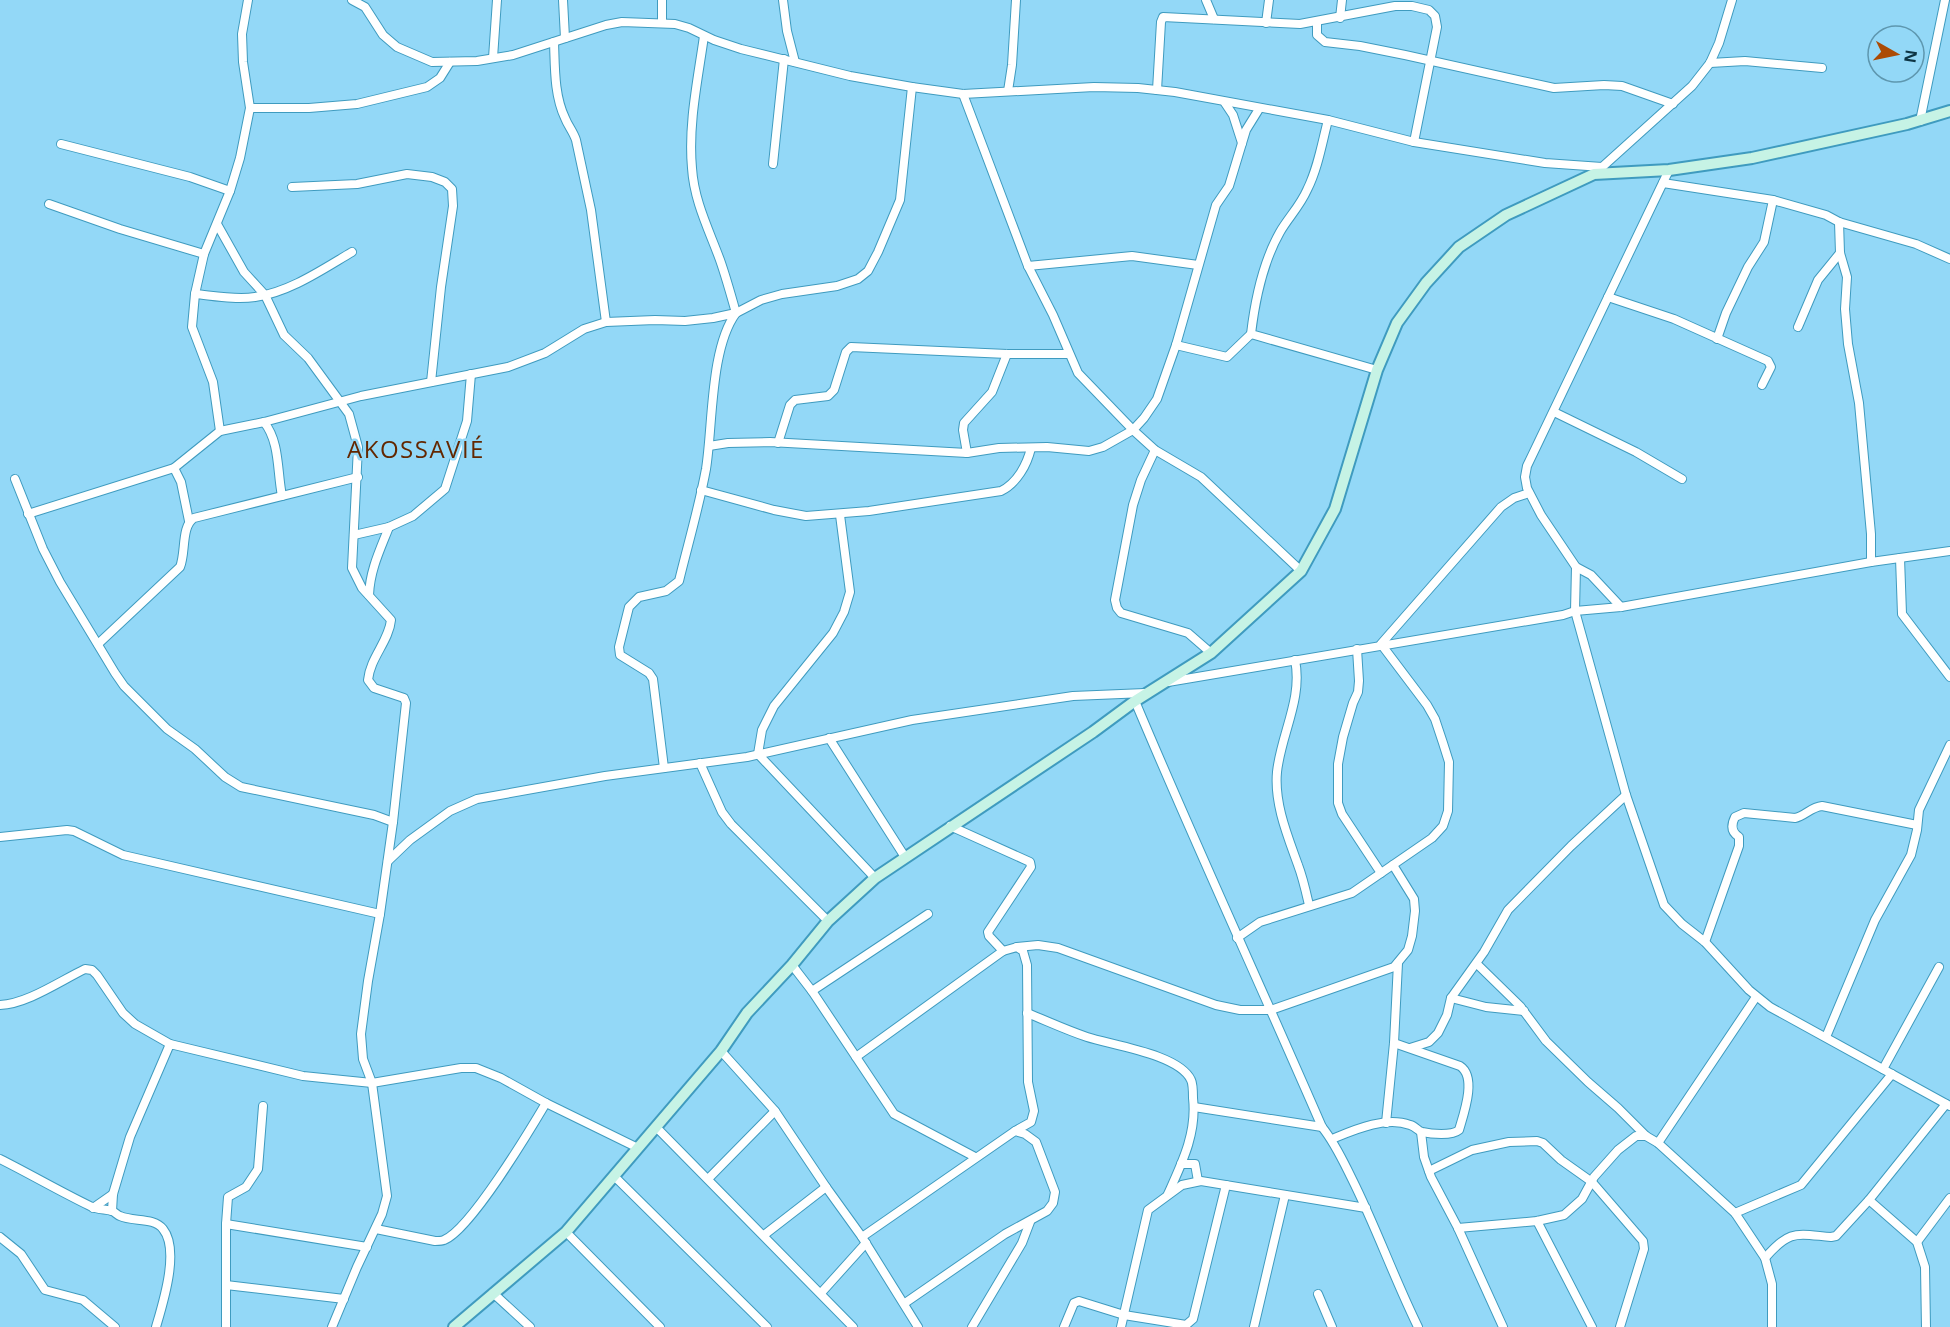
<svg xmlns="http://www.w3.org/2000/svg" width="1950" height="1327" font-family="'Open Sans',sans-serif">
<rect width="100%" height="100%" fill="#93d8f7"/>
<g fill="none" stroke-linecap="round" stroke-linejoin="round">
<g stroke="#3f9bbf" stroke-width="10">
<g id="street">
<polyline points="352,0 365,7 383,35 397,47 432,62 477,61 513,55 606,25 622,22 675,24 689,28 714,40 741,49 850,76 912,87 963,94 1094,87 1138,88 1175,92 1328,120 1414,142 1545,163 1602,167"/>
<polyline points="563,0 565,38"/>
<polyline points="783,0 787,31 795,62"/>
<polyline points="1206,0 1214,19"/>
<polyline points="1340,18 1342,0"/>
<polyline points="1317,22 1317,35 1325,42 1360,46 1405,55 1554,88 1604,85 1622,86 1673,104"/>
<polyline points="662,23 662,0"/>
<polyline points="1266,23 1269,0"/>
<path d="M704 36C698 79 688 124 692 168 694 201 709 230 720 260 726 277 731 295 736 313"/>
<path d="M554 42C555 67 554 95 565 118 568 126 573 131 576 140L591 210 606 322"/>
<polyline points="493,58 497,0"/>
<polyline points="1710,63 1745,61 1822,68"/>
<polyline points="1157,90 1161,22 1163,17 1300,24 1395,6 1412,6 1429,10 1435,16 1437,27 1414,142"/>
<polyline points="1008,91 1012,65 1016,0"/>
<polyline points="963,94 1028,266 1053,315 1078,373 1133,430 1155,450 1201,477 1301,571"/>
<polyline points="1225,103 1233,115 1242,143"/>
<polyline points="250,108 309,108 357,104 427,87 440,78 450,62"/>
<path d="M1328 120C1322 143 1318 168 1307 190 1300 206 1288 218 1280 232 1263 262 1255 300 1251 334L1377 370"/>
<polyline points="1920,121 1945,0"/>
<polyline points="61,144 190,177 230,191"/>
<polyline points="773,164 784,59"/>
<polyline points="1600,169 1692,86 1710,63 1719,43 1732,0"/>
<polyline points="1669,170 1527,466 1525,477 1527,488 1541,515 1576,567 1575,611 1626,795 1664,905 1682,924 1705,942 1749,990 1770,1007 1950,1106"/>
<polyline points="1663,183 1773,200 1826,215 1839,222 1916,244 1950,259"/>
<polyline points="292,187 357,184 407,174 432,177 445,182 452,189 453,206 441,287 431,382"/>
<polyline points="49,204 120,229 204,254"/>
<polyline points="1839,222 1840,253 1847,277 1845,309 1848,344 1859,403 1871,534 1871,562"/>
<path d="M217 224 244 272 265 295 284 335 308 358 349 414 358 447 352 568 362 588 391 620C389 641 370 658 368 680L374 688 404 698 406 703 393 822 380 914 368 981 361 1034 363 1059 372 1083 387 1196 382 1214 357 1267 332 1327"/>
<polyline points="1028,266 1132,256 1198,265"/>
<path d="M195 294C215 296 236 300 255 297 290 292 323 269 352 252"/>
<polyline points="1608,297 1674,319 1768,361 1771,367 1762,385"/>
<polyline points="1798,327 1818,280 1840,253"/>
<polyline points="1717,339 1726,313 1748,267 1764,242 1773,200"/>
<polyline points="1176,345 1227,357 1251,334"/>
<polyline points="1554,412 1636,452 1682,479"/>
<path d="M264 422C280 442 277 471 282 496"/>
<polyline points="220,431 213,382 192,327 195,294 204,254 230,191 240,158 250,108 243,62 242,34 248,0"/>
<polyline points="778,443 790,405 795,400 828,396 834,390 846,352 851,347 1007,354 1069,354"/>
<polyline points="709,446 728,443 770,442 967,453 999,448 1047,447 1089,451 1103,447 1133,430 1144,418 1157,399 1176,345 1216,205 1229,186 1246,130 1259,109"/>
<polyline points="1155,450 1141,480 1133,505 1115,600 1117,608 1121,613 1188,633 1211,653"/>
<polyline points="967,453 963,430 964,423 992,392 1007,354"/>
<polyline points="174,468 181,482 189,521"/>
<polyline points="15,479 43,549 60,582 115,673 124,686 167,729 195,749 225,777 241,787 374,815 393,822"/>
<path d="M701 490 774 510 806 516 869 511 1001 491C1017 483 1027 465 1031 448"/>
<polyline points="28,514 174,468 220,431 264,422 361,396 508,367 545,353 584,329 606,322 655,320 685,321 713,318 736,313 761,300 782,294 837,286 858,279 868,271 878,252 900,200 912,87"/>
<polyline points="840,515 850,592 844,612 833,633 774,706 762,730 758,754 875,878"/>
<polyline points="354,535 389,527 413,516 445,489 467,421 471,374"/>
<polyline points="1900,558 1902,614 1950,677"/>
<polyline points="1576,567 1591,575 1621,607"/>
<path d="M369 595C370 570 380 550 389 527"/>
<path d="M98 644 180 567C186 553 181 526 194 518L358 477"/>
<polyline points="1357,649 1359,681 1358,692 1353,703 1343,737 1338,764 1338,803 1342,814 1381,873"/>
<path d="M1295 660C1303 699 1281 734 1277 772 1274 804 1288 837 1298 865 1303 878 1306 892 1309 905"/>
<polyline points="1168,682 1563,615 1575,611 1621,607 1871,562 1950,551"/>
<path d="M1135 701C1195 844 1260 984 1322 1127 1335 1143 1343 1161 1352 1179 1376 1227 1394 1278 1418 1327"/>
<polyline points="829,738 905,857"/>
<polyline points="700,763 722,812 731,824 828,921"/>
<path d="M664 768 653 679 649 673 620 655 619 647 629 607 639 597 666 591 679 581C688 544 699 507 706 469 713 425 710 348 736 313"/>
<polyline points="950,826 1030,862 1031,867 988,932 989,936 1003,951"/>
<polyline points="0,837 67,830 74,831 123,855 380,914"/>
<polyline points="388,861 410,840 450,811 477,799 605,776 747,757 912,720 1073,696 1145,693"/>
<polyline points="1237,938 1260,922 1352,893 1432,838 1443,826 1448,811 1449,762 1443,743 1435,719 1427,705 1381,644 1501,507 1514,498 1529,493"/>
<path d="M1705 942 1739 846V837C1731 832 1731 825 1735 817L1744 813 1795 818C1805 816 1811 807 1822 806L1917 825"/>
<polyline points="1017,947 1038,945 1058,948 1216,1005 1240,1010 1271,1010 1394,967 1408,950 1412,936 1415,911 1414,899 1393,865"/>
<polyline points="1477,964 1520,1006 1546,1041 1588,1082 1618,1108 1646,1136 1658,1143 1735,1213 1765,1258 1772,1284 1772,1327"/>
<polyline points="792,965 812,991 894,1114 975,1157"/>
<polyline points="812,991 928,914"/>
<polyline points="1451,998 1486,1007 1524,1011"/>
<path d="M0 1005C27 1004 60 981 85 969L92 970 97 975 123 1013 135 1024 170 1044"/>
<path d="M1027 1013C1047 1021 1066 1030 1087 1037 1111 1045 1179 1054 1191 1080 1193 1084 1193 1092 1193 1098 1197 1133 1182 1163 1168 1194"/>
<polyline points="1826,1037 1875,920 1911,855 1917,830 1919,810 1950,745"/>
<polyline points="1410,1048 1429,1042 1438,1033 1447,1015 1451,998 1484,952 1508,910 1571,846 1626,795"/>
<polyline points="721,1051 775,1111 826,1187 862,1237 918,1327"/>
<polyline points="856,1057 1003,951 1017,947 1023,951 1027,965 1028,1082 1034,1111 1031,1122 1015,1131"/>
<polyline points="1883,1069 1939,967"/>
<polyline points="1194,1107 1322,1127"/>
<polyline points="1386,1123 1394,1043 1398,963"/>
<polyline points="656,1127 853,1327"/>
<polyline points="1421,1132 1424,1157 1431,1177 1458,1228 1503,1327"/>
<path d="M1332 1139C1354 1130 1385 1116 1410 1125 1415 1126 1418 1131 1422 1132 1431 1134 1452 1136 1459 1130 1464 1113 1477 1077 1460 1066L1394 1043"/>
<polyline points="1658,1143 1756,997"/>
<path d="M0 1159C30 1174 59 1191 90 1206 97 1210 105 1209 112 1211 115 1212 117 1215 120 1216 133 1222 154 1217 163 1229 180 1250 163 1303 156 1327"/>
<polyline points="1181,1164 1195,1164 1198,1181"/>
<polyline points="1429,1171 1472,1150 1509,1142 1537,1141 1543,1143 1561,1160 1592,1182 1643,1241 1644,1249 1620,1327"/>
<polyline points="614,1176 767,1327"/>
<polyline points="708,1179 775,1111"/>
<polyline points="1869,1200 1917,1242 1925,1267 1926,1327"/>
<polyline points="93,1208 113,1194"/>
<polyline points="112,1211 113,1194 130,1137 170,1044 303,1076 372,1083 461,1068 476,1068 501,1078 546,1103 638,1148"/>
<polyline points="1735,1213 1801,1185 1892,1074"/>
<polyline points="1537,1221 1592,1327"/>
<polyline points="226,1224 367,1247"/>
<polyline points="1458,1228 1537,1221 1564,1215 1582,1199 1594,1177 1618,1150 1636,1136 1646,1136"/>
<path d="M376 1229 435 1241C438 1241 442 1241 444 1240 470 1230 530 1130 546 1103"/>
<polyline points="566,1232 660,1327"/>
<polyline points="764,1235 826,1187"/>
<polyline points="0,1237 21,1254 45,1290 83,1300 115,1327"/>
<polyline points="862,1237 1015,1131 1025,1134 1036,1142 1055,1192 1053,1203 1047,1211 1005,1234 905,1303"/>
<polyline points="1917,1242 1950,1198"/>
<path d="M1765 1258C1790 1229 1796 1234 1831 1237L1836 1236 1869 1200 1946 1104"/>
<polyline points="226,1285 344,1299"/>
<polyline points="493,1293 530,1327"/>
<polyline points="821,1293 866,1243"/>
<polyline points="1318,1294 1332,1327"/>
<polyline points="226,1327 226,1224 228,1197 246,1187 258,1169 263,1106"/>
<polyline points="972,1327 1022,1243 1030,1222"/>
<polyline points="1064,1327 1074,1303 1079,1301 1124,1315 1186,1325 1193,1319 1226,1185"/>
<polyline points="1121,1327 1148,1210 1182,1185 1201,1181 1366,1208"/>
<polyline points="1254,1327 1285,1195"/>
</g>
</g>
<g stroke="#3f9bbf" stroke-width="14">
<polyline id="secondary" points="454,1327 566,1232 721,1051 747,1013 792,965 828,921 875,878 1093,732 1135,701 1211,653 1301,571 1335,509 1377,370 1397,323 1426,283 1459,247 1506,215 1594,174 1669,170 1752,158 1907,124 1950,111"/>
</g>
<use href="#street" stroke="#fff" stroke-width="8"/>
<use href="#secondary" stroke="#c6f3e5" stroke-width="10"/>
</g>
<g text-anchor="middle" stroke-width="5" stroke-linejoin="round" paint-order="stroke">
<g font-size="24" letter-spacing="1.5" fill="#632700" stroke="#93d8f7">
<text x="416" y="458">AKOSSAVIÉ</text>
</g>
</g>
<g transform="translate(1896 54) rotate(99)"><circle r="28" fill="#93d8f7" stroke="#5e97af" stroke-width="1.5"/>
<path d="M0-4.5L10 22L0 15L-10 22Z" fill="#ac4b04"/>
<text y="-9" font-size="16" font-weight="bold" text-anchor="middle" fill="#0e3544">N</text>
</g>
</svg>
